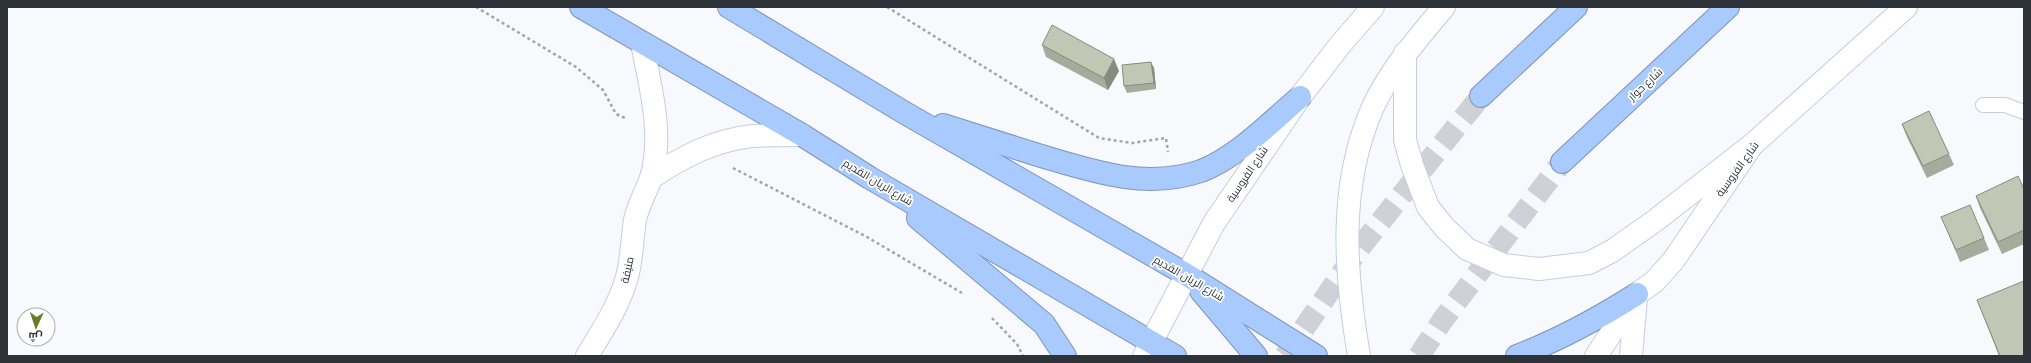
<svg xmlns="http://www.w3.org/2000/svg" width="2031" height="363" font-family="'Roboto Condensed',Cairo,sans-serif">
<rect width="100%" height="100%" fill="#f7f9fd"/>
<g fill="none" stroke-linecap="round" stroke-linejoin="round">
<g stroke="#cfd1d6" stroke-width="22" stroke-dasharray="22 11" stroke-linecap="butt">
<polyline points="1285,356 1358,250 1481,96"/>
<polyline points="1419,356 1442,321 1562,162"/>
</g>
<g stroke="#c3cee0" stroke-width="16">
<polyline id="lane" points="1983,105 2005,105 2024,112"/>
</g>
<g stroke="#c3cee0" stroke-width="24">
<g id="street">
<path d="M651 178C682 157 714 140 753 136 769 135 786 135 802 135"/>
<path d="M587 356C602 331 619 306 627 277 632 259 632 239 635 220 638 205 646 192 651 178 664 134 650 86 642 43"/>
</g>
</g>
<g stroke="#c3cee0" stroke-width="24">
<g id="secondary">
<polyline points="1405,53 1405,140 1412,165 1428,207 1444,227 1467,249 1504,265 1539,269 1589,263 1612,251 1656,220 1752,145"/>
<polyline points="1144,356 1214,223 1300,97 1340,45 1373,7"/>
<path d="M1359 356C1345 273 1338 188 1372 109 1389 71 1418 38 1444 7"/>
<polyline points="1596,356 1637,294 1654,282 1673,261 1752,145 1906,7"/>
<polyline points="1631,356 1636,297"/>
</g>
</g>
<g stroke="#7e95b8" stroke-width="24">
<g id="highway">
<polyline points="581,7 802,135 870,178 1175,356"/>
<polyline points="729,7 905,113 1187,275 1316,356"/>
<polyline points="1481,96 1576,7"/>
<path d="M943 125C974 135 1006 145 1038 155 1092 171 1145 190 1201 171 1236 158 1272 121 1300 97"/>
<polyline points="1562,162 1728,7"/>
<polyline points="918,218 1044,324 1065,356"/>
<polyline points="1201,291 1256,356"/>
<path d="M1517 356C1559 340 1599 318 1637 294"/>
</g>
</g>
<g stroke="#a2a5aa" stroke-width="2.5" stroke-dasharray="3 3" stroke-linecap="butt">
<polyline points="476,7 576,67 603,90 616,114 627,119"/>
<polyline points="887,7 1099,138 1132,143 1166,138 1168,152"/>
<polyline points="733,168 867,237 962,293"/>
<polyline points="992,318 1017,344 1023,356"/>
</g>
<use href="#lane" stroke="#fff" stroke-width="14"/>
<use href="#street" stroke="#fff" stroke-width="22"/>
<use href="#secondary" stroke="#fff" stroke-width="22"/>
<use href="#highway" stroke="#a9cafc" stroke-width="22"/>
</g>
<g fill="#a6ab9b">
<polygon points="1042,45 1119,71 1108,90 1046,57"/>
<polygon points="1154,68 1156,89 1127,93 1124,86"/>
<polygon points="1902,124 1949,154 1954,165 1927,178 1906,135"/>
<polygon points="2024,189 2024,244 2002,254 1980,208 1976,196"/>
<polygon points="1941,217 1984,238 1989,250 1960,262 1946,228"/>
<polygon points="1977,300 2024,356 1999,356"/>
</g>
<g fill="#878b7e">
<polygon points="1114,59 1119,71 1108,90 1104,78"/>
<polygon points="1151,62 1154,68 1156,89 1154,83"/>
</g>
<g fill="#c1c7b4" stroke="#878b7e">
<polygon points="1052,25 1114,59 1104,78 1042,45"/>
<polygon points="1151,62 1154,83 1124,86 1122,65"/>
<polygon points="1929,111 1949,154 1923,166 1902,124"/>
<polygon points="2018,176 2024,189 2024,230 1998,242 1976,196"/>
<polygon points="1970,205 1984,238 1956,250 1941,217"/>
<polygon points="2024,281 2024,356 2000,356 1977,300"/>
</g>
<g text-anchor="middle" stroke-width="3.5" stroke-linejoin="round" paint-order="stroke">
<g font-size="11" fill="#2e3239" stroke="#fff">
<text transform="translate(1645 84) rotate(-43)" y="4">شارع حوار</text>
<text transform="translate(1737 169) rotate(-54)" y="4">شارع الفروسية</text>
<text transform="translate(1247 174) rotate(-56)" y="4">شارع الفروسية</text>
<text transform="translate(878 182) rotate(31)" y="4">شارع الريان القديم</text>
<text transform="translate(627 270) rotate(-78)" y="4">منيفة</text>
<text transform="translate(1189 278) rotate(30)" y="4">شارع الريان القديم</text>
</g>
</g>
<rect width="2031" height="363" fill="none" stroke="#2e3239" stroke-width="16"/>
<g transform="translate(36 327) rotate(183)"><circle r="19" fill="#ffffff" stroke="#abadb0"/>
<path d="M0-3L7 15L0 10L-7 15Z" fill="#677c2d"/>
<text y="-6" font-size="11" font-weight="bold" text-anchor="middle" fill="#2e3239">ش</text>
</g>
</svg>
